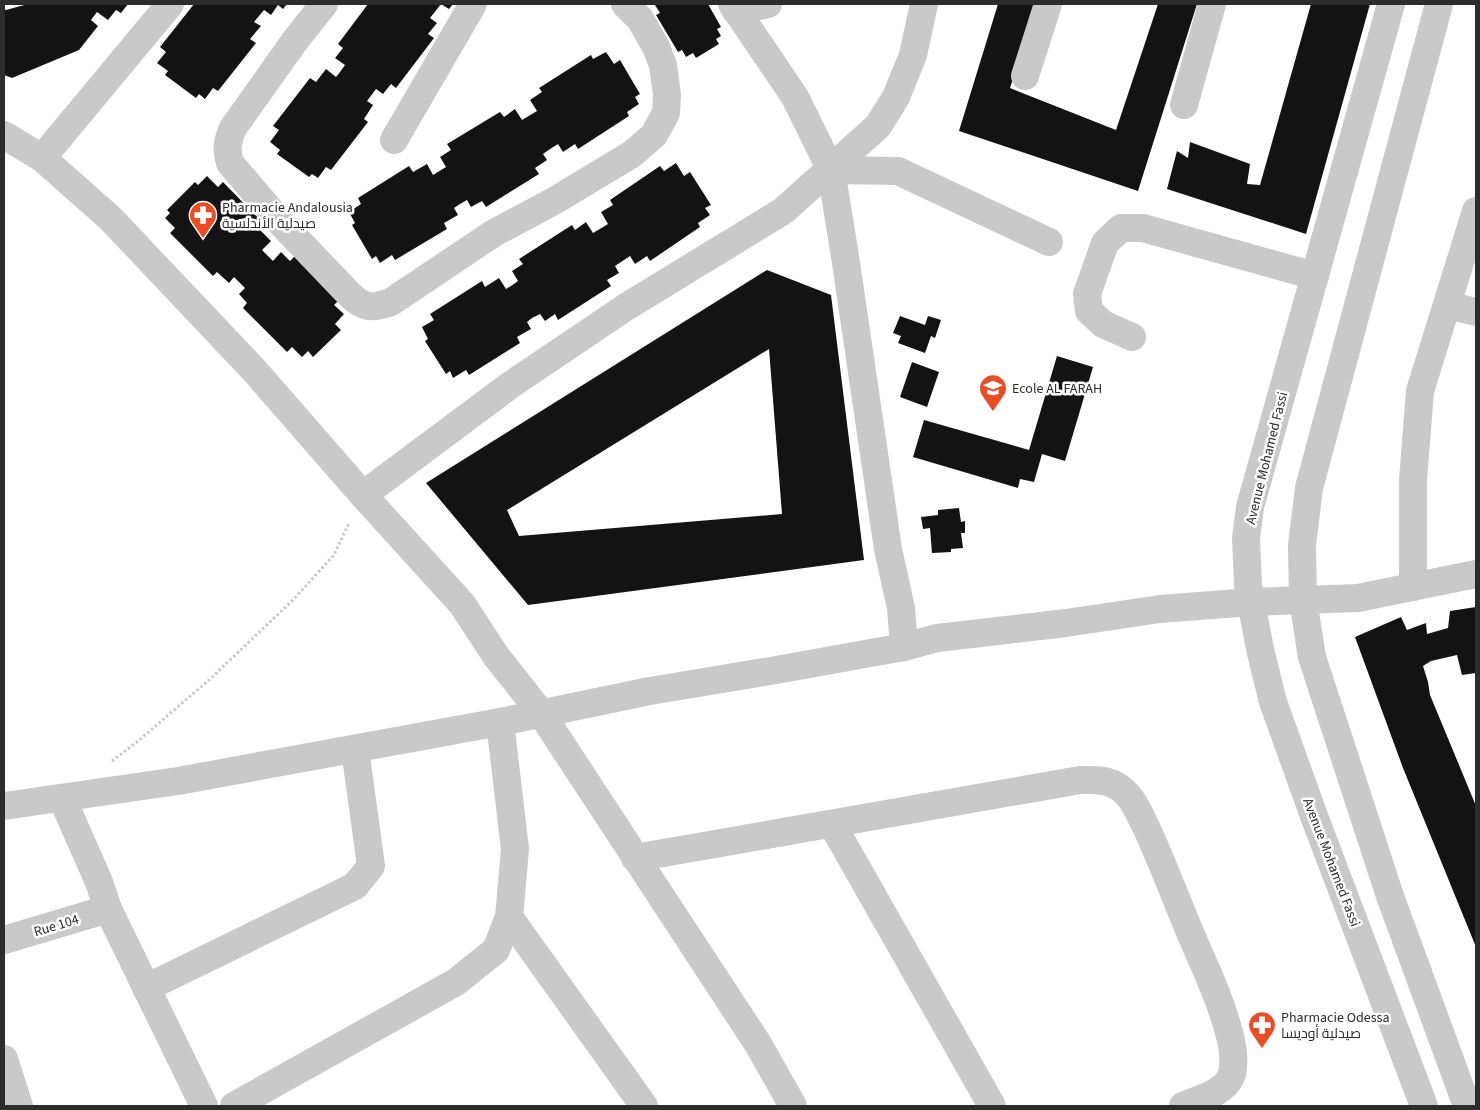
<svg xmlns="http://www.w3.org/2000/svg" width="1480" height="1110" font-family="'Source Sans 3',Cairo,sans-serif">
<rect width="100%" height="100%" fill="#fff"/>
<g fill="#131313" fill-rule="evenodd">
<polygon points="28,4 128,4 121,13 116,10 108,20 97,12 91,20 98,26 79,50 12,78 4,75 4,9 6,10"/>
<polygon points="194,4 287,4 283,9 278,5 271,15 264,10 254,22 261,26 250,39 256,43 218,91 213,88 205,99 199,94 196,98 165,75 168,71 157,63 166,52 160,47"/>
<polygon points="368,4 441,4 430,18 437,23 428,34 434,38 396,88 391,84 383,94 376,89 367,101 373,105 364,119 368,122 331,170 326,167 318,178 312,174 309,177 277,154 280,150 270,142 279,130 273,126 310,78 316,82 326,69 336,77 340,72 345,65 335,58 343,48 338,44"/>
<polygon points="441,4 453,4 449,9"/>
<polygon points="656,4 708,4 721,27 717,29 721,36 716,39 719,44 696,58 693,53 686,57 682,50 678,52 656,15 660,13 655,5"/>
<polygon points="998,4 1038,4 1010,88 1116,130 1158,4 1197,4 1138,191 959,131"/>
<polygon points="1311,4 1370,4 1306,234 1167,189 1177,151 1188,158 1190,142 1250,164 1247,184 1260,185"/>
<polygon points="606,52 614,64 620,60 640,94 635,97 639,104 627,112 629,116 578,149 575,144 563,152 558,144 550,149 543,154 547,160 535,168 539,174 486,207 482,201 471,207 467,200 460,204 454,208 458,215 444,223 447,229 395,260 392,255 380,263 376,256 372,259 352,225 355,223 349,212 361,204 358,198 409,166 413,172 427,164 433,175 446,167 440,157 451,150 447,144 500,112 504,117 515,109 522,120 537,111 530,100 542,92 539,88 591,55 593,59"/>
<polygon points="676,163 684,176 690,172 711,205 705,208 710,215 698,223 700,227 650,261 647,256 635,264 630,256 615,266 619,273 607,280 611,286 558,320 555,314 545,321 540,314 532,318 527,322 531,329 517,337 520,343 469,375 466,370 453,378 450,371 446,374 425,341 428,339 422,327 434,320 430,314 482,281 485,287 499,278 506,289 511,286 518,281 512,271 523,264 519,259 572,225 575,230 586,222 593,233 608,224 601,212 613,205 610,200 660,166 664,171"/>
<polygon points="207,176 218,187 223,182 265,225 260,230 271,241 262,250 273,261 281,252 290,261 295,256 339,300 334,305 344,314 335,324 341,330 313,357 308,351 302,357 292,347 287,352 243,308 247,303 239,294 245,288 234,277 229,283 217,272 213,276 170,233 175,228 165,218 170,213 167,210 195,182 198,185"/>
<path d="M767 270 831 295 864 560 528 605 426 483ZM769 349 782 514 519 536 507 510Z"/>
<polygon points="900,316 925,325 928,316 941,320 935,338 931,336 925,353 898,343 901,336 893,333"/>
<polygon points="1057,356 1093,367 1065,461 1042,454 1034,482 1020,479 1018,488 913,457 924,420 1029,450"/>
<polygon points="912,362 939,372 927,407 900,397"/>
<polygon points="959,508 961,522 965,521 965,533 961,533 963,548 951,549 951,552 932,553 930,528 923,529 921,517 938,515 938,510"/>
<polygon points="1476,607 1476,673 1462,675 1457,655 1431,661 1423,666 1428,682 1430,695 1476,806 1476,947 1403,768 1355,637 1401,617 1407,630 1426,623 1427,634 1448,628 1450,611"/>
</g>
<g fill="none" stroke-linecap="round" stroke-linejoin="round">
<polyline stroke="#c9c9c9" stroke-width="3" stroke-dasharray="2.5 2.5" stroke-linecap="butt" points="112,761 138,741 209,680 292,601 334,555 349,523"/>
<g stroke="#c9c9c9" stroke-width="28">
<path d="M324 4 294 42 233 128C227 142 226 148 230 163L281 223 349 294C363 308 372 309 391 302L494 233 554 201 632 154 654 135 666 113 667 95 663 65 656 47 640 19 625 4"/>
<polyline points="732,4 795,97 831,170 845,256 888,549 901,608 904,647"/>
<polyline points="1391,4 1250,507 1246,538 1248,586 1260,649 1273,702 1314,816 1424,1106"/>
<polyline points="1439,4 1309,488 1302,545 1303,600 1312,657 1390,896 1467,1106"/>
<polyline points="736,11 768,4"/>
<polyline points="1025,76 1048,4"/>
<polyline points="1184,105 1212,4"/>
<polyline points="4,135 42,158 110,218 253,369 363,495 462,604 496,656 541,713 758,1044 793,1106"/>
<polyline points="394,140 473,4"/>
<polyline points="42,158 170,4"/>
<polyline points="831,170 898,171 1049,242"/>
<polyline points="1447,305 1476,312"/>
<polyline points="1132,337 1103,324 1089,311 1087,294 1105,243 1121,228 1143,228 1315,276"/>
<polyline points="363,495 509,386 626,307 783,211 878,126 896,97 913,55 924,4"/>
<polyline points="1413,587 1413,480 1420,391 1476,211"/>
<polyline points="62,798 99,882 108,909 204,1106"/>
<polyline points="4,806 178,781 500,722 650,691 776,670 904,647 937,638 1066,623 1160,609 1251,602 1358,598 1476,574"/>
<polyline points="832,824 992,1106"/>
<path d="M635 858 1080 780C1094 780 1108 779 1120 788 1133 797 1140 815 1147 829 1162 862 1175 896 1189 930 1203 963 1219 995 1228 1029 1232 1042 1235 1060 1232 1074 1226 1093 1199 1099 1183 1106"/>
<polyline points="509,917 644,1106"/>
<polyline points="4,940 108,909"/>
<polyline points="146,988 355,886 371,866 355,749"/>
<polyline points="4,1059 19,1106"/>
<polyline points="234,1106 456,982 496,950 509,917 515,849 500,722"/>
</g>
</g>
<defs>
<g id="pharmacy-pin" transform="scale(1.4375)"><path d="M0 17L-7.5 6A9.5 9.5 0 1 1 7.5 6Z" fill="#ec4b24" stroke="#fff"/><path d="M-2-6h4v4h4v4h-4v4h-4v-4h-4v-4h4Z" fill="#fff"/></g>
<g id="school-pin" transform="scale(1.4375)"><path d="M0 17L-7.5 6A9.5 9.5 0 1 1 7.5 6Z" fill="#ec4b24" stroke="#fff"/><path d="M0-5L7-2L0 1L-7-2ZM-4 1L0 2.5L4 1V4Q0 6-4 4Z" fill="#fff"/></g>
</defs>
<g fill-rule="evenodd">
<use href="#pharmacy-pin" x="203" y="215"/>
<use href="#school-pin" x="993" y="388"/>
<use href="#pharmacy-pin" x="1262" y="1025"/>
</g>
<g text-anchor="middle" stroke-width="5" stroke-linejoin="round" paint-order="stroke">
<g font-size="14" fill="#2c2c2c" stroke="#fff" text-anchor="start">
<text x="222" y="212">Pharmacie Andalousia<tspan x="222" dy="16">صيدلية الأندلسية</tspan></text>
<text x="1012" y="393">Ecole AL FARAH</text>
<text x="1281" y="1022">Pharmacie Odessa<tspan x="1281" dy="16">صيدلية أوديسا</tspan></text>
</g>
<g font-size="14" fill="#2c2c2c" stroke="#fff">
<text transform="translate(1266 458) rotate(-76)" y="5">Avenue Mohamed Fassi</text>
<text transform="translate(1332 862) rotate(69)" y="5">Avenue Mohamed Fassi</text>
<text transform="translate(56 925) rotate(-17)" y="5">Rue 104</text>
</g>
</g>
<rect width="1480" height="1110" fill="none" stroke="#2c2c2c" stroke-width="10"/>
</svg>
